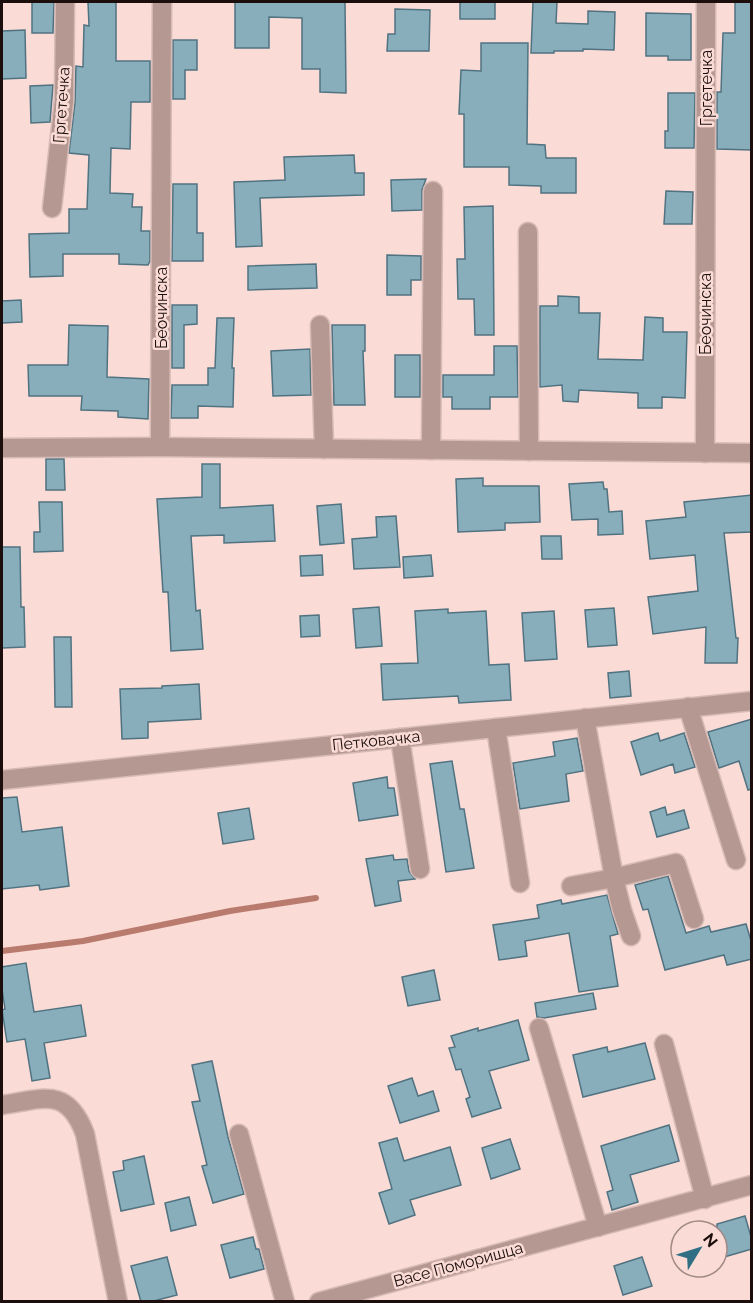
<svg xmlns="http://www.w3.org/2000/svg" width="753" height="1303" font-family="Raleway,sans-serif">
<rect width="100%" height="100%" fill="#fadbd5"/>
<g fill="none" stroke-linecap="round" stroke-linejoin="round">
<polyline stroke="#ba7b6f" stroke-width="6" points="2,951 83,941 230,911 316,898"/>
</g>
<g fill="#88adbb" stroke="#517381" stroke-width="1.5">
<polygon points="32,2 54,2 53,33 32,33"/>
<polygon points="88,2 116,2 116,61 150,61 150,102 131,102 130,149 111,148 110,193 133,194 132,207 142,207 141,231 150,231 150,261 148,265 119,264 119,254 63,254 63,276 30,277 29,234 69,233 69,209 87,209 89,155 69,153 75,102 76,66 83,67 84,25 89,26"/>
<polygon points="235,2 345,2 346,93 320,92 320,69 302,69 302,18 269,17 269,48 235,48"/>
<rect x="460" y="2" width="35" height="17"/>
<polygon points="533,2 557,2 556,23 588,24 588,11 615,12 614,50 583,49 583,51 554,51 554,53 531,53"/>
<polygon points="735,2 752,2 752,150 717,149 717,92 721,92 723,33 735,33"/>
<polygon points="395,9 430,10 429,51 387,51 388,34 395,34"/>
<polygon points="646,13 691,14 691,60 668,60 668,56 646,56"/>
<polygon points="25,30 26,78 2,79 2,31"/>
<polygon points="173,40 197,40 197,70 185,70 185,99 173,99"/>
<polygon points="481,43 528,43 527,144 545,145 546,158 576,158 576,193 541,193 541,186 509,185 509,167 464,167 464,114 459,114 461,70 481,71"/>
<polygon points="53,85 50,122 31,123 30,86"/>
<polygon points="668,93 695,93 694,148 665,148 665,131 668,131"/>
<polygon points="354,155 355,173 364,173 364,195 260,198 262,246 236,247 234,182 285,180 284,157"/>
<polygon points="426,179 422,190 422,210 392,211 391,180"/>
<polygon points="173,184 197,184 197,233 203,233 203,261 172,261"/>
<polygon points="666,191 693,192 692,224 664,224"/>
<polygon points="493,206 494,335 475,335 474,299 458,299 457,259 465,259 464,207"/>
<polygon points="387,255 421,256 421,280 411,280 411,295 387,295"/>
<polygon points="316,264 317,288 248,290 248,266"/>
<polygon points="558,296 579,297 579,313 600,313 598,359 643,360 645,317 663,318 663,332 687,332 685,398 662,397 662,408 638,408 638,393 579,390 578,402 563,401 562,385 540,387 540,306 558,306"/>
<polygon points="21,300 22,322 2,323 2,301"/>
<polygon points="172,305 197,305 197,324 184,325 184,368 172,368"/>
<polygon points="217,318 234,318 232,368 234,368 233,407 198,406 198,418 171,418 172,385 208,385 208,368 215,368"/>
<polygon points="69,325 108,326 107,377 149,379 148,419 118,417 118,411 81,410 82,396 29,396 28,365 68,365"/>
<polygon points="332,325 365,325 365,351 363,351 365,405 334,405"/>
<polygon points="494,346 517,346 518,397 490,397 490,409 452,409 452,397 443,397 443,375 494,375"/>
<polygon points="310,349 311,395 273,396 271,351"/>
<rect x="395" y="355" width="25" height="42"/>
<polygon points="46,459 64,459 65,490 46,490"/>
<polygon points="202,464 220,464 220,508 273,505 275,541 224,543 224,535 191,536 196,611 200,610 203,649 171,651 168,592 163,592 157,499 202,497"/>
<polygon points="483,478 483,486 539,486 540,522 505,523 505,530 458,532 456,479"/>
<polygon points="603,482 604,489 607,489 609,512 622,511 623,534 598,535 598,519 572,520 569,484"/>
<polygon points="752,495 752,532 724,533 736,638 738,638 737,663 705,663 706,627 653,634 648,597 698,591 695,555 650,559 646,521 686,517 684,502"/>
<polygon points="39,502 62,502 63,551 34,552 34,532 40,532"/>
<polygon points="341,504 344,543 320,545 317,506"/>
<polygon points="396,516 400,567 354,569 352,539 377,537 376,517"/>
<polygon points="541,536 561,536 562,559 542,559"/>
<polygon points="2,547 20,547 21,607 24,607 25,647 2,648"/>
<polygon points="322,555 323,575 301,576 300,556"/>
<polygon points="431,555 433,576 404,578 403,557"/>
<polygon points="379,607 382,646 356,648 353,609"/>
<polygon points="614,608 617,645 588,647 585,610"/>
<polygon points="448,609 448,613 486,611 489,665 509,664 511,700 459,703 458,696 383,700 381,664 418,663 415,611"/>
<polygon points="554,611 557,659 525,661 522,613"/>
<polygon points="319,615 320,636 301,637 300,616"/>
<polygon points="54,637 71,637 72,707 55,707"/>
<polygon points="629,671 631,696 610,698 608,673"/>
<polygon points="199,684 201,719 148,722 148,738 122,739 120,689 162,688 162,686"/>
<polygon points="752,719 752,789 748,790 739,761 719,768 708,732"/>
<polygon points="658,733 660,741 684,733 695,767 675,773 673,764 641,775 631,742"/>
<polygon points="577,738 583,771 566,774 569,801 520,809 513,763 555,756 553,742"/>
<polygon points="452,761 460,809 464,809 474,868 446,872 430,764"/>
<polygon points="387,777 388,788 394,788 398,815 359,821 353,783"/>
<polygon points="17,797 22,832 62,827 69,886 40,890 39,885 2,889 2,798"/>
<polygon points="665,807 667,815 684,810 689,828 657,837 650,812"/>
<polygon points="249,808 254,839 223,844 218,813"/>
<polygon points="393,855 394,860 407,859 409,871 415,879 398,881 401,901 375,906 366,859"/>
<polygon points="668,876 686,933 709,926 711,932 746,924 752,944 752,959 727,965 724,955 665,970 648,909 643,910 635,885"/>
<polygon points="607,895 618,934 610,936 618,986 579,992 569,933 525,941 527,956 499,960 493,925 539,918 537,905 561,900 562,904"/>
<polygon points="26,963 34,1012 81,1005 86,1036 44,1043 50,1078 32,1081 25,1039 7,1042 2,1010 5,1009 2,989 2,967"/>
<polygon points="434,970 440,1000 408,1006 402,977"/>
<polygon points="593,993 596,1009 544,1018 537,1017 535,1003"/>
<polygon points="518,1020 529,1060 489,1071 501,1108 472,1117 466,1099 470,1097 461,1069 456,1070 449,1048 455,1047 451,1036 478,1028 478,1031"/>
<polygon points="645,1043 655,1079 583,1097 573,1055 607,1047 608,1052"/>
<polygon points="212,1061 228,1137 244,1194 213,1203 202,1166 207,1165 192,1102 200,1101 192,1065"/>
<polygon points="412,1078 418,1096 433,1091 439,1111 400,1123 388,1086"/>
<polygon points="669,1125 679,1161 630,1175 638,1202 612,1210 607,1192 613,1190 601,1146"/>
<polygon points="397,1138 404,1161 450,1147 461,1185 410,1200 415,1215 389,1224 379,1193 392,1189 379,1143"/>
<polygon points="510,1139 520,1169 491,1179 482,1148"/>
<polygon points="144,1156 154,1204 121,1211 113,1172 124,1170 123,1161"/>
<polygon points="189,1197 196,1225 171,1231 165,1203"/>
<polygon points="745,1216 752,1240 752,1249 724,1257 723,1254 717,1256 717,1224"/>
<polygon points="253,1237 256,1249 259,1249 264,1269 230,1278 221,1245"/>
<polygon points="167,1257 177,1295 150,1302 141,1302 131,1266"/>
<polygon points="642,1257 652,1286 623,1295 614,1266"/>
</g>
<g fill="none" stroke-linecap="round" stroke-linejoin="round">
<g stroke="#d6bab5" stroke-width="21">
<g id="minor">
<polyline points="52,208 64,101 65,2"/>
<polyline points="528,232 529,451"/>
<polyline points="320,325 324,449"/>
<polyline points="160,447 162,2"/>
<polyline points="2,448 160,447 752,453"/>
<polyline points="431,450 433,191"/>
<polyline points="705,453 706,2"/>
<polyline points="688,707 736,860"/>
<polyline points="585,718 614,878 622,910 631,936"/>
<polyline points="496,728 520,883"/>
<polyline points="400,738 420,869"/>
<polyline points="2,780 752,701"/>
<polyline points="571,886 614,878 676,863 694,919"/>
<polyline points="539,1028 598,1227"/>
<polyline points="664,1044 705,1199"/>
<path d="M2 1105C43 1099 67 1086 85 1134L118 1302"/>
<polyline points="239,1134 285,1302"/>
<polyline points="319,1302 752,1185"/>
</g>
</g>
<use href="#minor" stroke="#b69892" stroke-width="18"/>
</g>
<g text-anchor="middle" stroke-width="5" stroke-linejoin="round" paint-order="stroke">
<g font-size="16" fill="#1b0e0c" stroke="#fadbd5">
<text transform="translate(706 88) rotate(-90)" y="6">Гргетечка</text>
<text transform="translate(61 105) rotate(-86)" y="6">Гргетечка</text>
<text transform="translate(161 308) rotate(-90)" y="6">Беочинска</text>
<text transform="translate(705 314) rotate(-90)" y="6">Беочинска</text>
<text transform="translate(376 740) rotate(-6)" y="6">Петковачка</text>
<text transform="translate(458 1264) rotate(-15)" y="6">Васе Поморишца</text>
</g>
</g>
<rect width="753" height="1303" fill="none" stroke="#1b0e0c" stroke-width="6"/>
<g transform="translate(699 1249) rotate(52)"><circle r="28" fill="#fadbd5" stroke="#a18985" stroke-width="1.5"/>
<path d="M0-4.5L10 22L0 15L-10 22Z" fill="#306e84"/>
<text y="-9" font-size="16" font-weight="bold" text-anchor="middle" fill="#1b0e0c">N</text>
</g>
</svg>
